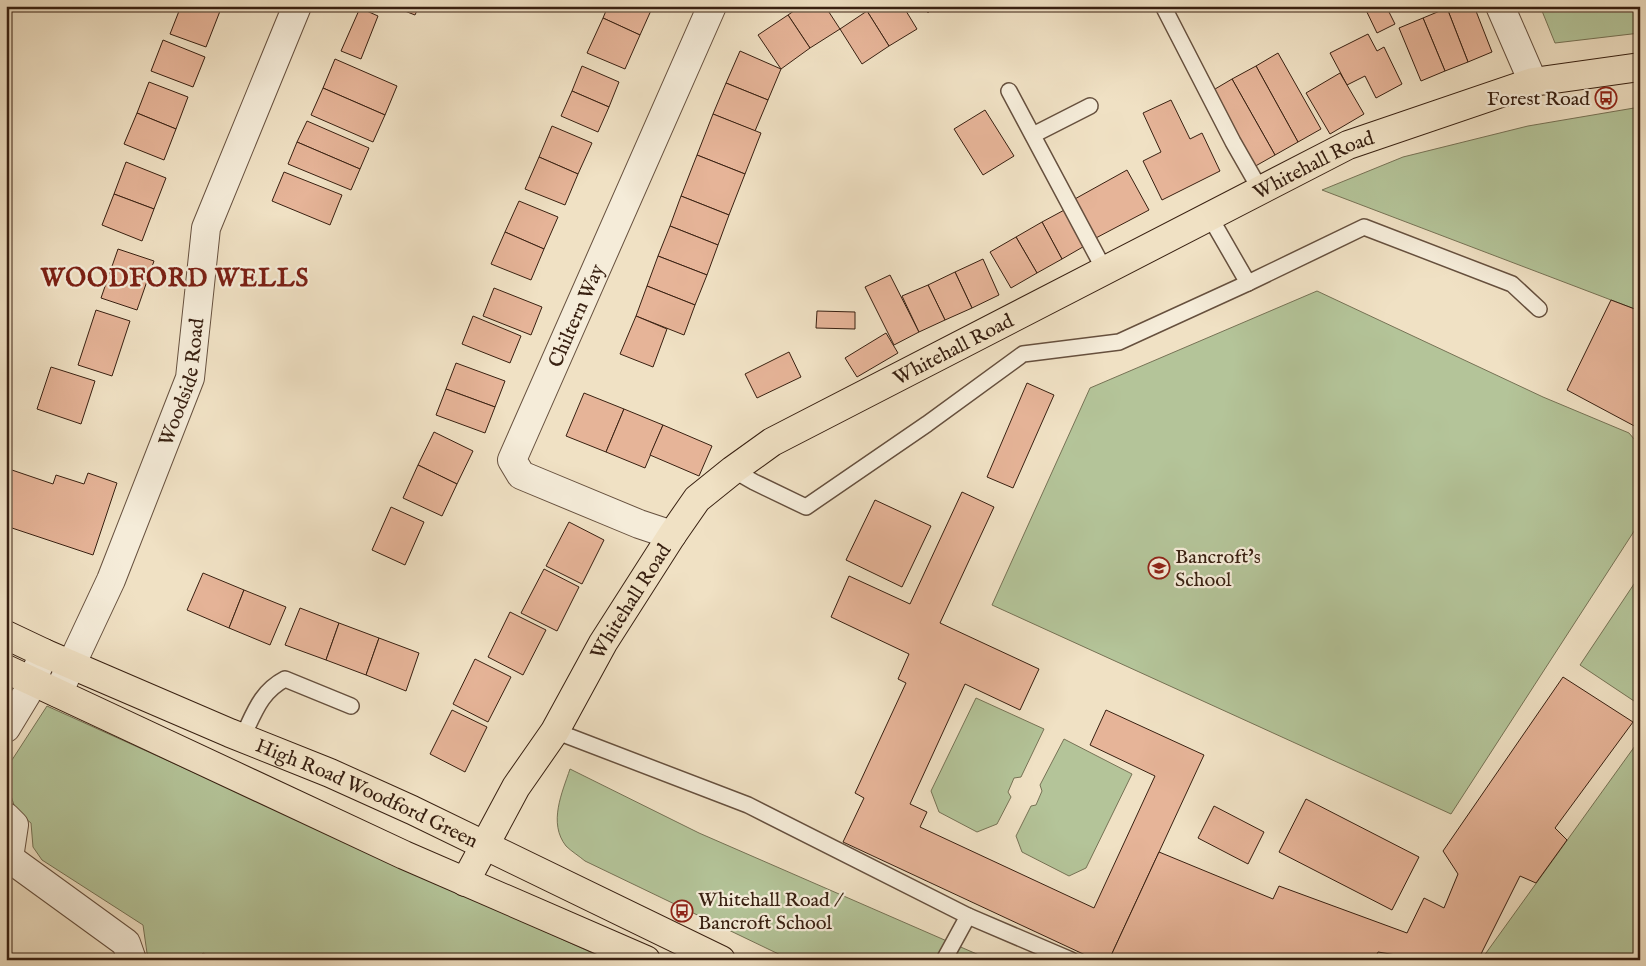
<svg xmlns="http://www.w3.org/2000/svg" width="1646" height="966" font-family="'IM FELL English',serif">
<rect width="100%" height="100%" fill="#f0e1c4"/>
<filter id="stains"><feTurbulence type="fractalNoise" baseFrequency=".004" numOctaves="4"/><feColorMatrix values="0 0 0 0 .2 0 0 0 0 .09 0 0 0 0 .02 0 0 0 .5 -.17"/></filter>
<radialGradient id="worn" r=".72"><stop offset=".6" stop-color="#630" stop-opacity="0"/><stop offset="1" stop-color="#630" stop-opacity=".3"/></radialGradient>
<g fill="#b4c499" stroke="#767255">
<polygon points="1540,6 1640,6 1640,33 1555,43"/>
<polygon points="1640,107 1640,311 1322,190 1403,157 1528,126"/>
<polygon points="1317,291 1543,397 1629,433 1640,446 1640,522 1451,814 992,605 1090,388"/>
<polygon points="1640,575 1640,693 1634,701 1580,665"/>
<polygon points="976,698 1044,729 1021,777 1014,778 1008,792 1011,797 997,824 977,832 939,812 931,791"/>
<polygon points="47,706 608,960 215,960 203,953 198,960 151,960 147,953 143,925 42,860 33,847 31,823 16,811 7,784 10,763"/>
<polygon points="1064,739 1132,774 1086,868 1069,876 1022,852 1016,836 1031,806 1036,805 1042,791 1040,785"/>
<polygon points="1640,739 1640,960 1481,960"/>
<path d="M570 769 699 833 979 955 977 960H791L585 861C579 856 571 851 566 846 548 823 562 793 570 769Z"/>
</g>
<g fill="#e6b498" stroke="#382011">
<polygon points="181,6 222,6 206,47 170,34"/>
<polygon points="392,6 419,6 415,15"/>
<polygon points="608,6 653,6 640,35 603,18"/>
<polygon points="801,6 825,6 840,29 810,48 788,15"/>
<polygon points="875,6 903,6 917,29 889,46 867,11"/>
<polygon points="922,6 935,6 928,13"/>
<polygon points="1364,6 1386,6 1395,24 1377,33"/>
<polygon points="1451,6 1474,6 1492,52 1468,62 1447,8"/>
<polygon points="360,8 378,16 361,59 341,51"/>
<polygon points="1447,8 1468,62 1445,71 1423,18"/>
<polygon points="867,11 889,46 862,64 840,29"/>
<polygon points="788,15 810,48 781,69 758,35"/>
<polygon points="603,18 640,35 625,69 587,53"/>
<polygon points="1423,18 1445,71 1421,81 1399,28"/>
<polygon points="1368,34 1377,51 1384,47 1402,84 1376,98 1365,76 1347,85 1330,53"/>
<polygon points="163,40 205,57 193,87 151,71"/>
<polygon points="740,51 781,69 768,100 726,83"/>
<polygon points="1278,53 1321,129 1298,142 1256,66"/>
<polygon points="335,59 397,86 385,115 323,88"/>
<polygon points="582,66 619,82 609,107 572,91"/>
<polygon points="1256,66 1298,142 1275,155 1232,79"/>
<polygon points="1340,73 1364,114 1330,134 1306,93"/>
<polygon points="1232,79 1275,155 1252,168 1210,92"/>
<polygon points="149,82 188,97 176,129 137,113"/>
<polygon points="726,83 768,100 755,131 713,114"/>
<polygon points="323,88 385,115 373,142 311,115"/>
<polygon points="572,91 609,107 598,132 561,116"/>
<polygon points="1171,100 1190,139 1202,133 1220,171 1162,200 1143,161 1161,152 1143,113"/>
<polygon points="985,110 1014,156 983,175 954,129"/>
<polygon points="137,113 176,129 164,160 124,144"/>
<polygon points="713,114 761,133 745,174 697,155"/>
<polygon points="307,121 369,148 360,169 297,142"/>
<polygon points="552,126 592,143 578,174 539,157"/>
<polygon points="297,142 360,169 351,190 288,164"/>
<polygon points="697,155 745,174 729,215 681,196"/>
<polygon points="539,157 578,174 565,205 525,189"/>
<polygon points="126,162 166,178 154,209 114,194"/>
<polygon points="1127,170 1149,210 1094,239 1073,200"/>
<polygon points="284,172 342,195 330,225 272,201"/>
<polygon points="114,194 154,209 142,241 102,225"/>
<polygon points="681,196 729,215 718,245 670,226"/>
<polygon points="519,201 558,217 544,249 505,232"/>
<polygon points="1068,208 1088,244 1062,259 1042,222"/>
<polygon points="1042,222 1062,259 1037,273 1016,237"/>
<polygon points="670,226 718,245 707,275 658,256"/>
<polygon points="505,232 544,249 531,280 491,264"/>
<polygon points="1016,237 1037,273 1011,288 990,252"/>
<polygon points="118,249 154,261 137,310 101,298"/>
<polygon points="658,256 707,275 695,305 647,286"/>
<polygon points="983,259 999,295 972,308 955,272"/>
<polygon points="955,272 972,308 945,320 928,285"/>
<polygon points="890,275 919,332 894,345 865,287"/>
<polygon points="928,285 945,320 919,332 902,296"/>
<polygon points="647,286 695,305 684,335 636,316"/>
<polygon points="494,288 542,307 531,335 483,316"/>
<polygon points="1611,300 1640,311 1640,429 1567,390"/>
<polygon points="96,310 130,321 112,376 78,365"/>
<polygon points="817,311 855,312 855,329 816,328"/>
<polygon points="473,316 521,336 510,363 462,344"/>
<polygon points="636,316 667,329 653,367 620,354"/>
<polygon points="886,333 898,353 857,377 845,358"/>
<polygon points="789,352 801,377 757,398 745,374"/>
<polygon points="456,363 505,381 495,407 446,389"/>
<polygon points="51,367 95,381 81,424 37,409"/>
<polygon points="1027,383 1054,395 1013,488 987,477"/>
<polygon points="446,389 495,407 485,433 436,415"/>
<polygon points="584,393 624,409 606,452 566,436"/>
<polygon points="624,409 663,425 645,468 606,452"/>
<polygon points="663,425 712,446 699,476 650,455"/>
<polygon points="434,432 473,451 457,484 418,465"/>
<polygon points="418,465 457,484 442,516 403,498"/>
<polygon points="6,468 53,484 56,475 84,484 88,473 117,483 93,555 6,526"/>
<polygon points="962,492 994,507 940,623 1039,669 1020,710 965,684 910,804 927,812 920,827 1094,908 1155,776 1090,745 1106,710 1204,755 1109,960 1096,960 843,842 864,798 855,793 906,683 898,679 909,654 831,617 849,576 910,604"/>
<polygon points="875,500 931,526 902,587 846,560"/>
<polygon points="391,507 424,522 405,565 372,550"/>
<polygon points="569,522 604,540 582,584 546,566"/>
<polygon points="544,569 579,587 557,631 521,613"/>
<polygon points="203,573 244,590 229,628 187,610"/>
<polygon points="244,590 286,607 270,645 229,628"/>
<polygon points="300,608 339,623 326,660 285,645"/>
<polygon points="510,612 546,630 523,675 488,657"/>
<polygon points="339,623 379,638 366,675 326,660"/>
<polygon points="379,638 419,653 406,691 366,675"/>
<polygon points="475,659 511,677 488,722 453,704"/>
<polygon points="1563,677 1633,722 1555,828 1567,840 1536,883 1520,876 1478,960 1405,960 1402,956 1378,952 1374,960 1109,960 1159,852 1273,899 1279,886 1407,933 1424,898 1444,908 1458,874 1443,851"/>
<polygon points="452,710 487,727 465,772 430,754"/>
<polygon points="1306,799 1419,857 1392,910 1279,852"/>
<polygon points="1214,806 1264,832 1248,864 1198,838"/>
</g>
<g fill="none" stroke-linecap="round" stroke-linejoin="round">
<g stroke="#66503e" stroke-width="18">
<g id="service">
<polyline points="1163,6 1233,142 1261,191"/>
<polyline points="1009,91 1105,271"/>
<polyline points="1033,135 1090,106"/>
<polyline points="1210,217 1248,283"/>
<polyline points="733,470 754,482 806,507 927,424 1023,354 1119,342 1248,283 1364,227 1512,284 1539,309"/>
<polyline points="555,731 748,805 968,916 944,960"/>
<path d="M242 738C254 714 260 692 285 679L351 706"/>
<polyline points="968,916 1071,960"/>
</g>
</g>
<g stroke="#66503e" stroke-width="30">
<g id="minor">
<polyline points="1500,6 1533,82"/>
<path id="s1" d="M672 535 639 524 521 475 512 460 712 6"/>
<path id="s2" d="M58 693 111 580 190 378 206 228 297 6"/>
<polyline points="6,728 26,695 44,653"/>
<polyline points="6,817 14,825 9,858 126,943 132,960"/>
</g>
</g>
<g stroke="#382011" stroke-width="30">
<g id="primary">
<path id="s3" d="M6 635 44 653 230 733 330 773 412 810 721 960"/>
<polyline points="6,669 404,855 646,960"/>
<path id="s4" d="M465 882 516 787 555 731 603 643 672 535 697 499 733 470 772 442 1348 145 1533 82 1640 67"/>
</g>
</g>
<use href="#service" stroke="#f5ecd9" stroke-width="15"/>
<use href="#minor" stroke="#f5ecd9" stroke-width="28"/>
<use href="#primary" stroke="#f0e1c4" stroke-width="28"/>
</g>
<defs>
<g id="bus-ring" transform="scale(1.125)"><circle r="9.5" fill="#f5ecd9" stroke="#8f2418" stroke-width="1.5"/><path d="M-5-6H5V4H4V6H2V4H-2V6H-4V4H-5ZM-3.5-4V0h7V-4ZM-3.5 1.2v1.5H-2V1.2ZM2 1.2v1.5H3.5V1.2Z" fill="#8f2418"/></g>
<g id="school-ring" transform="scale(1.125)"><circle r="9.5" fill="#f5ecd9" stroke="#8f2418" stroke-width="1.5"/><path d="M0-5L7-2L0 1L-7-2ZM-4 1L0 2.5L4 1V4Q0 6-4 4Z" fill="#8f2418"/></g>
</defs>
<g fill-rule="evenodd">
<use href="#bus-ring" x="1606" y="98"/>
<use href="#school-ring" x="1159" y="568"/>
<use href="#bus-ring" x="682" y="911"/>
</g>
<g text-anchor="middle" stroke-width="4.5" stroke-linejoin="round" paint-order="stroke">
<g font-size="20" fill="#382011" stroke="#f5ecd9" text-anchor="start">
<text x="1590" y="105" text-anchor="end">Forest Road</text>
<text x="1175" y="563">Bancroft's<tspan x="1175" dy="23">School</tspan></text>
<text x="698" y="906">Whitehall Road /<tspan x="698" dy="23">Bancroft School</tspan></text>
</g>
<g font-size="20" fill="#382011" stroke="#f5ecd9">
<text dy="7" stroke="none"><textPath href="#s4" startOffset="1151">Whitehall Road</textPath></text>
<text dy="7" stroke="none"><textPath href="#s1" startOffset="338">Chiltern Way</textPath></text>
<text dy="7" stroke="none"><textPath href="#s4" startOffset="746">Whitehall Road</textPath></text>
<text dy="7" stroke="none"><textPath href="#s2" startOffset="336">Woodside Road</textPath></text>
<text dy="7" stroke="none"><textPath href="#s4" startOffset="326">Whitehall Road</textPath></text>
<text dy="7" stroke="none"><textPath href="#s3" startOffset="394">High Road Woodford Green</textPath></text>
</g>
<g font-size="25" font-weight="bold" letter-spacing="1" fill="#7a1f14" stroke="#f5ecd9">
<text x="175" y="286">WOODFORD WELLS</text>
</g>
</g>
<rect width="1646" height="966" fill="none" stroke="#f0e1c4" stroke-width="25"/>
<rect x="8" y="8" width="1631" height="951" fill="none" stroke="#382011" stroke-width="2.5"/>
<rect x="12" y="12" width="1621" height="941" fill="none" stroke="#382011"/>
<rect width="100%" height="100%" filter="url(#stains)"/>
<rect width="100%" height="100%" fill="url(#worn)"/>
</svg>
